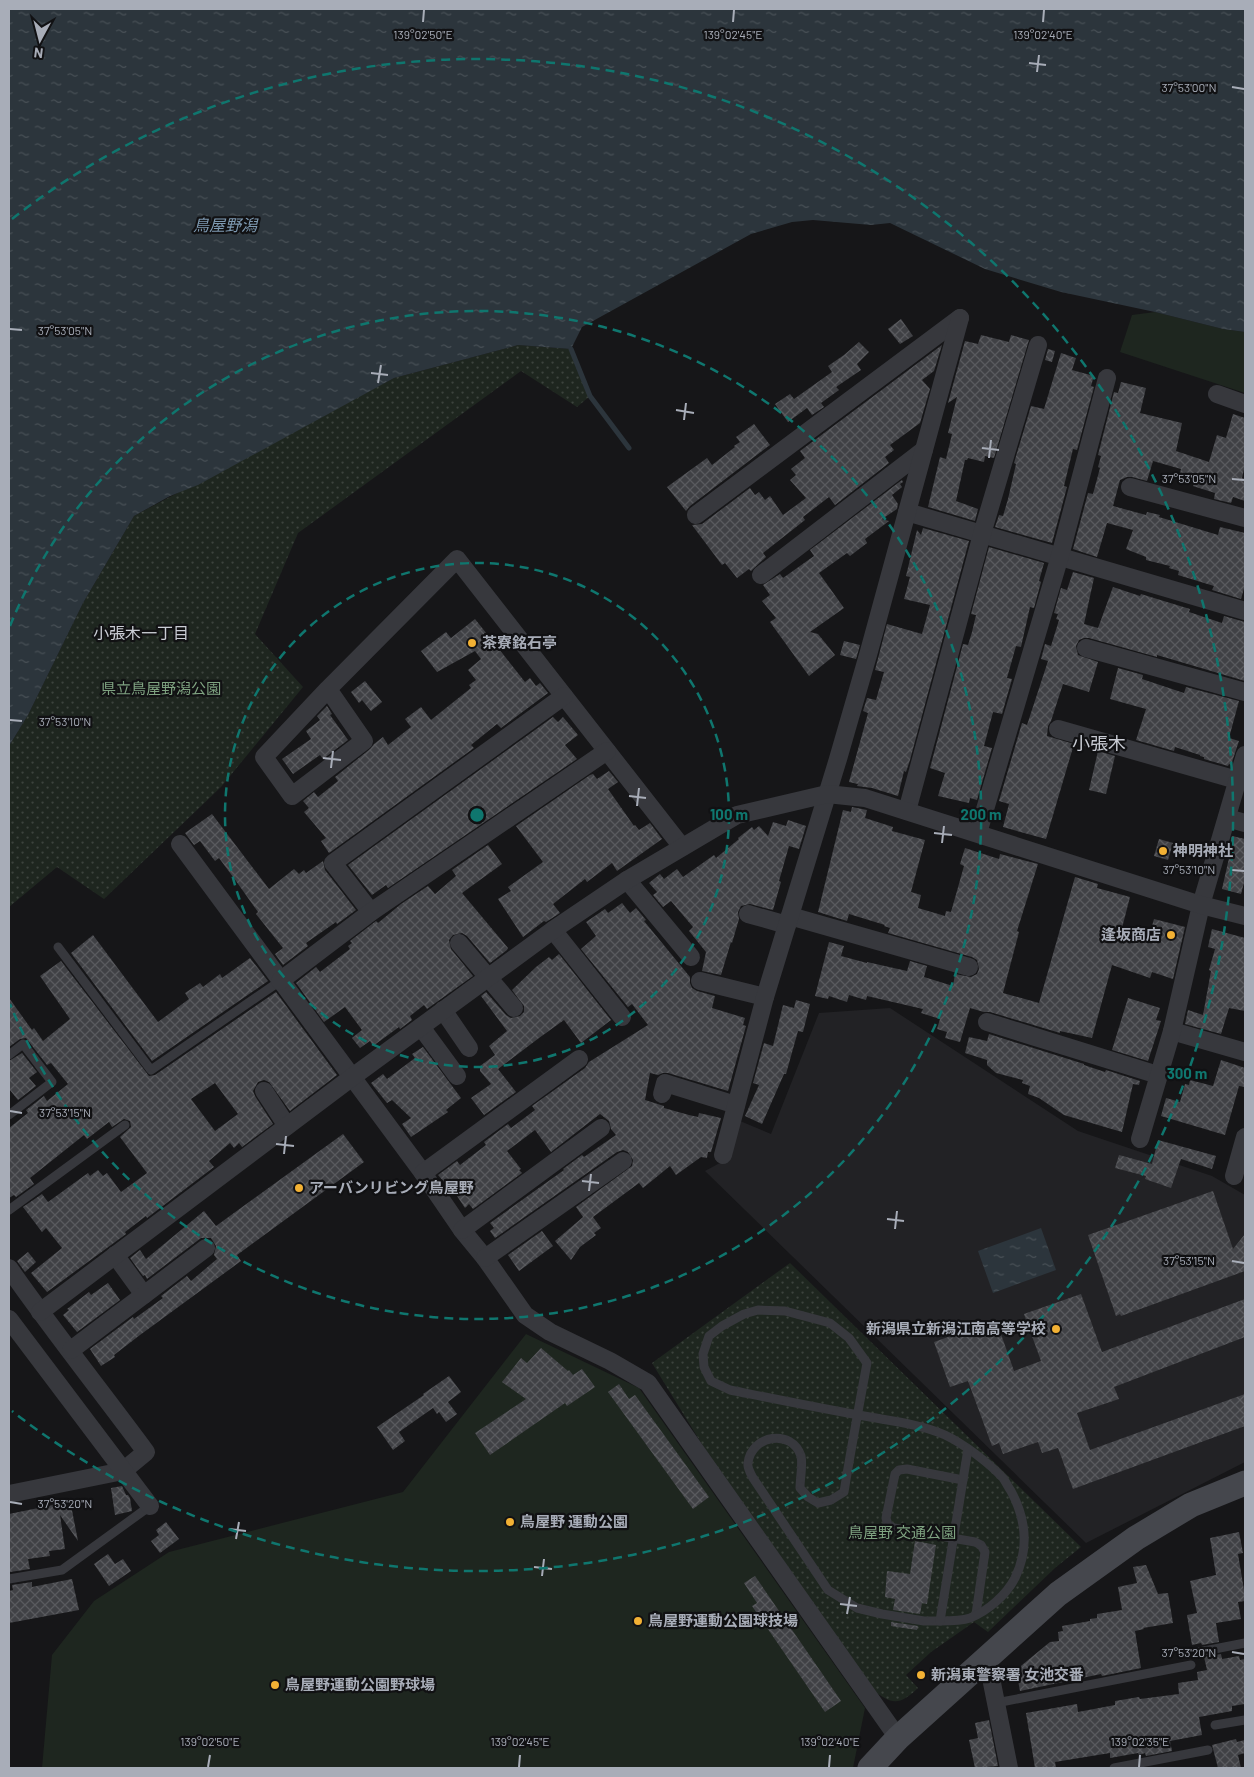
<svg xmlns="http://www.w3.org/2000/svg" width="1254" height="1777" font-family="Barlow,'Noto Sans JP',sans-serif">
<defs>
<pattern id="park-dots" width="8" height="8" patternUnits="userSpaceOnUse" patternTransform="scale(1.25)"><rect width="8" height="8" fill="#1e261f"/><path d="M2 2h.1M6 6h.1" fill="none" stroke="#3c433d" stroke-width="1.8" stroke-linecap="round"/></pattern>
<pattern id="water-ripples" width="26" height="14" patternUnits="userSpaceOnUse" patternTransform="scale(1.25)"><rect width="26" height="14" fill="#2c353c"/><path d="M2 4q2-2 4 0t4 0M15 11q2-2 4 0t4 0" fill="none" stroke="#485056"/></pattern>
<pattern id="building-cross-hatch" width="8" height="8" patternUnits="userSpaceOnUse" patternTransform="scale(1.25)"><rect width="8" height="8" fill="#404145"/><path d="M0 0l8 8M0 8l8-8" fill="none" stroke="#595a5e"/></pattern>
</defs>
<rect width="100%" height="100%" fill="#161618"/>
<polygon fill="#222225" points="890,1008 1078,1131 1212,1176 1245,1195 1245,1462 1086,1543 705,1171 729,1158 740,1121 771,1134 819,1013"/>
<g fill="#1e261f">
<polygon points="1155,312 1223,329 1245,332 1245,393 1120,352 1132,315"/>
<polygon points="526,1334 639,1388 865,1708 853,1768 42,1768 52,1655 94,1601 169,1552 403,1492"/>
</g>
<g fill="url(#park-dots)">
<polygon points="518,345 571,349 590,396 577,407 521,371 298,533 255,634 303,687 221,787 104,899 57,867 9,907 9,746 28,715 83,603 134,516 394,378"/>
<path d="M790 1263 1081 1547 1055 1568 988 1632 974 1622 931 1652 906 1675 918 1688C898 1707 892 1704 871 1689L711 1459 652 1363Z"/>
</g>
<g fill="url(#water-ripples)">
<polygon points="9,9 1245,9 1245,332 1223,329 1155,312 1061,292 985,269 890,223 871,225 813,220 792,222 751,234 582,327 571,349 518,345 394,378 198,485 170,496 134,516 83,603 28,715 9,746"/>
<polygon points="1041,1228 1056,1270 993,1293 978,1251"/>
</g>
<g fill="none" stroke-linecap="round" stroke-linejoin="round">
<polyline stroke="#2c353c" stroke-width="5" points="571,349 590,396 629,448"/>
</g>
<g fill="url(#building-cross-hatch)" fill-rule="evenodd">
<polygon points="901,319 913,336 900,344 888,329"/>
<polygon points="981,335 1009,342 1011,335 1029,340 994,458 985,456 984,462 968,458 967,460 965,460 956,501 978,509 975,521 928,507 940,457 946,459 952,434 948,433 957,397 948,403 965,341 978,344"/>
<polygon points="859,342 869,352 857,364 861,370 836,387 839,390 821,403 824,407 812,415 807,408 788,422 775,404 790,394 794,399 832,372 828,366 844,355"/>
<polygon points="942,345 934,371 922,380 930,389 920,423 890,445 894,450 885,457 889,463 835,505 829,497 803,517 805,520 763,553 766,557 751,571 749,569 737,578 725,563 722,565 692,525 702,524 750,488 755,495 759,492 765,500 770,496 783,515 806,498 790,480 796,475 791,469 805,458 800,451"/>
<polygon points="1048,349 1055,351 1052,362 1045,360"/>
<polygon points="1061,353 1076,358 1072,370 1094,376 1091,386 1094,387 1077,450 1073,449 1064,486 1067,487 1052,543 995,527 999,515 1003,516 1008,499 1016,464 1014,463 1031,406 1044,409"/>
<polygon points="1121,382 1146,388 1140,413 1182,423 1176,451 1209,462 1217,435 1226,438 1233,414 1245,418 1245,465 1242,478 1245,479 1245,501 1233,497 1231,503 1214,499 1215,493 1193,486 1196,478 1180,473 1181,469 1153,461 1147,481 1132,477 1127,477 1120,480 1113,506 1146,515 1147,512 1160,515 1159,517 1218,535 1220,527 1245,533 1245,585 1241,599 1212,590 1214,586 1178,575 1179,571 1169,568 1170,566 1146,560 1146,557 1126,549 1133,530 1107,523 1097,557 1073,549 1088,493 1093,494 1100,468 1098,467 1101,456 1098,455 1114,392 1118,393"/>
<polygon points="754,424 770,445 690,506 686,511 667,487 707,458 712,465 735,447 734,446 740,442 736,437"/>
<polygon points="902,480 903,482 900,484 902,487 892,495 898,504 897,509 882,519 889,521 865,539 867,543 850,556 847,553 819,573 844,608 810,632 818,634 835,655 809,676 770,622 776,618 762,601 770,595 763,585 780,574 783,578 814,556 810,550"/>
<polygon points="923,528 969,541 910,760 906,772 904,771 898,796 872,788 857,786 858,784 849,782 868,713 863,711 867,698 876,700 884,672 875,670 887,624 922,634 930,605 904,599 910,577 906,576 917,530 921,535"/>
<polygon points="989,547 1044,563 1039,581 1041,582 1034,608 1030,607 1021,647 1016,646 1007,678 1012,679 1002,714 993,712 984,746 992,748 977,800 970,798 969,803 938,796 945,773 930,768 963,644 968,645 972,632 976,615 971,614"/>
<polygon points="1073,572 1094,578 1084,624 1098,628 1113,587 1140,596 1141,594 1167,602 1190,609 1189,612 1222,623 1224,616 1245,622 1245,681 1157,655 1157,657 1089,638 1084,638 1079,640 1076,646 1078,655 1098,662 1089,692 1063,684 1051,721 1048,726 1047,736 1074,744 1046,839 1003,827 1009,804 999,801 1022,723 1027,725 1048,661 1041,659 1045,644 1051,646 1059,620 1056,619 1058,614 1054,613 1061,588 1067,590"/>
<polygon points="475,619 525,682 530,678 536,686 540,683 548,693 501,728 497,724 471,745 474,748 329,853 321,841 326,838 304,812 309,808 303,801 314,792 318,797 338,781 335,777 370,749 374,744 383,737 388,745 411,727 405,719 421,707 431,720 471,688 469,685 476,680 468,670 481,659 475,651 437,672 421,651 446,632 451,638"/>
<polygon points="844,641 860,645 856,659 840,655"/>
<polygon points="1118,668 1143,675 1142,679 1184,693 1186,687 1239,701 1229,738 1239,741 1231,765 1229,764 1228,766 1204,759 1204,757 1200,756 1200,755 1175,747 1174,751 1136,740 1146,709 1110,699"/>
<polygon points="365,681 382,702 371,711 362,700 359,703 351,692"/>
<polygon points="327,706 332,714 330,715 348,740 323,759 320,755 293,774 282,759 311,739 306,731 320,720 317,716"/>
<polygon points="553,717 558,722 563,717 578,735 565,745 577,759 388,888 386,885 372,895 348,865"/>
<polygon points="1098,751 1115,756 1106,794 1089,790"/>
<polygon points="609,771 618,782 608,789 634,826 635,825 639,830 650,823 662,839 617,871 612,863 587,882 585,879 553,904 560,913 546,922 544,921 523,937 498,899 511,891 508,887 543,862 516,826 590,775 593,774 597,779"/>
<polygon points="852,807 867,810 865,818 893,827 892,831 925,840 911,892 921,895 918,908 945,916 946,911 951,912 964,866 960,864 965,848 999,859 1000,854 1038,864 1017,931 1019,932 1003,993 1039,1003 1075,877 1098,884 1097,888 1130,897 1122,928 1149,936 1154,919 1185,927 1173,979 1152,972 1150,978 1112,965 1092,1038 1060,1031 1060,1033 990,1012 984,1012 970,1008 960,1042 945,1038 947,1032 937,1029 940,1019 921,1013 923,1009 867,996 866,1000 849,995 847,1002 829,996 828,999 815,996 829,942 844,946 841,956 867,963 867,962 907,971 910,961 927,966 924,977 953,986 955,974 971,977 977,974 979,969 977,960 972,957 888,933 890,928 884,926 885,925 849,914 847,921 818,912 843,810 851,812"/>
<polygon points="212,814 269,889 294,869 299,874 304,870 306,873 323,861 325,870 356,910 337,924 336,922 306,943 308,946 283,965 275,954 283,948 256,914 258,912 236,881 219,858 215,861 200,841 194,845 185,833"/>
<polygon points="788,820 806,826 799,849 789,846 779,881 781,882 773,910 750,904 741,906 738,912 739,919 732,943 731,942 721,975 702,971 706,952 689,931 693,927 671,901 663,907 653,895 657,892 649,883 660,874 664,879 677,869 683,877 714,855 716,858 739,839 738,838 752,827 754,830 759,826 768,836 773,822 786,826"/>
<polygon points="1232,836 1245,839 1245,879 1241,894 1222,889 1229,858 1227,857"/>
<polygon points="1159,839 1173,843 1168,860 1154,856"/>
<polygon points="488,845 502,864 462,893 508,948 507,950 490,963 467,936 462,933 453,935 449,940 451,949 473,976 427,1009 424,1005 410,1016 412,1020 400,1029 399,1027 373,1046 370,1041 360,1048 352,1038 362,1030 345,1007 324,1022 296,983 316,967 320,972 350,949 348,946 352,943 350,941 376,921 378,923 401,904 428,886 435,894 456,876 452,870"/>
<polygon points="622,903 630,913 636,908 646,920 644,921 690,977 690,983 692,988 697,991 715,996 712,1008 745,1018 743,1025 746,1026 728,1091 668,1073 663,1073 658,1075 650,1073 645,1100 664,1106 664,1108 689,1115 698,1117 699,1113 721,1118 711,1152 708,1152 707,1158 701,1157 676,1175 670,1166 643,1188 639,1183 593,1217 601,1228 594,1233 596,1235 580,1247 571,1260 555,1241 583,1217 576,1207 632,1166 633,1160 628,1152 623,1150 617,1152 495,1238 490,1231 494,1228 490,1223 564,1170 563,1169 582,1155 584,1157 616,1135 611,1129 609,1121 600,1114 551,1152 535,1130 507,1151 521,1169 519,1170 522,1173 473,1209 469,1204 465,1208 453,1190 452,1191 438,1175 457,1161 460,1165 486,1145 484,1142 508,1124 511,1128 535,1110 532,1106 585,1068 589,1062 648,1025 632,1004 628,1007 581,949 596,936 586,922 605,909 608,913"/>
<polygon points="1212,929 1245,938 1245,1011 1229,1008 1221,1034 1185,1024 1188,1010 1203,1015 1211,971 1209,970 1215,949 1208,947"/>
<polygon points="93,935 158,1022 189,999 185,993 200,983 203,987 220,974 222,978 250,958 268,981 152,1061 71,953"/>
<polygon points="559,954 611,1020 581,1043 564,1020 539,1038 498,1069 516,1092 484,1115 471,1098 491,1084 480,1071 480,1066 495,1055 489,1046 507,1031 481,996 486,992 506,1015 511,1018 520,1016 524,1012 524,1006 512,990 536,967 549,957 552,960"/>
<path d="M61 961 149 1076 155 1075 276 992 337 1075 290 1111 269 1082 264 1080 258 1082 253 1091 255 1096 273 1124 242 1147 239 1143 234 1148 230 1143 209 1161 214 1167 147 1218 146 1216 125 1232 126 1234 47 1292 31 1273 62 1248 46 1228 42 1232 23 1207 42 1194 48 1202 88 1173 90 1176 98 1170 103 1176 107 1173 121 1192 147 1173 120 1137 131 1127 130 1121 124 1119 112 1127 109 1122 87 1139 84 1135 30 1178 34 1184 16 1197 14 1195 9 1198V1128L28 1113 26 1110 44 1096 47 1101 68 1084 51 1063 47 1065 26 1038 20 1039 9 1047V998L32 1030 34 1028 43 1041 70 1019 40 976ZM215 1083 238 1114 215 1131 191 1099Z"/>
<polygon points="1128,998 1160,1008 1156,1020 1161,1021 1148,1061 1112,1050"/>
<polygon points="796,1000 810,1004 803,1032 798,1031 786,1074 784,1074 762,1124 745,1116 759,1085 753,1083 764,1043 773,1046 783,1005 794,1008"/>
<polygon points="989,1034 1084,1064 1084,1065 1105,1072 1106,1070 1140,1081 1139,1085 1133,1084 1122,1132 1064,1115 1039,1098 1028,1094 1030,1086 1022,1083 1023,1080 996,1073 987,1065 987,1060 965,1053 969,1037 987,1041"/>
<polygon points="423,1047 461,1098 446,1110 448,1112 411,1137 402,1124 411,1118 392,1100 387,1103 371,1083 383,1074 387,1079 415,1058 412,1054"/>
<polygon points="22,1053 37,1072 29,1078 36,1086 18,1100 9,1089 9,1061"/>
<polygon points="1221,1060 1245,1068 1245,1087 1239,1086 1225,1135 1161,1116 1166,1098 1180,1102 1185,1084 1189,1085 1190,1080 1213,1086"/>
<polygon points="343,1134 364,1162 237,1255 241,1261 140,1335 114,1355 115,1357 101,1366 90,1349 133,1317 134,1319 163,1298 161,1296 187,1276 191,1281 217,1259 214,1255 216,1246 211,1238 201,1238 147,1279 145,1275 143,1276 130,1258 140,1250 146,1259 204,1211 216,1226"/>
<polygon points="1158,1140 1216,1156 1212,1169 1181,1159 1171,1188 1145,1179 1146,1176 1115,1168 1119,1155 1152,1164"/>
<polygon points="1213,1191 1233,1249 1245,1234 1245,1271 1121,1316 1120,1314 1116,1316 1088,1235"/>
<polygon points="542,1231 553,1246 519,1271 508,1255"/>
<polygon points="28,1252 36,1262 25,1272 17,1261"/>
<polygon points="108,1283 120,1300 77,1332 63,1315 69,1310 67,1309 89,1292 91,1295"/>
<polygon points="1081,1294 1102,1352 1245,1299 1245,1337 1114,1387 1119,1399 1077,1413 1090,1450 1245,1394 1245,1426 1073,1489 1058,1448 1042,1453 1038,1442 1003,1454 999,1443 992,1446 968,1381 950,1387 934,1342 996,1320 1014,1371 1041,1361 1024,1314"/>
<polygon points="541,1348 568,1371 569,1370 573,1375 582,1369 595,1387 567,1406 565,1403 490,1455 475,1433 526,1399 502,1382 521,1358 527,1363"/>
<polygon points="449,1376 461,1392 448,1402 457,1414 446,1422 439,1412 437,1414 433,1408 399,1432 405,1441 393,1450 377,1427 424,1395 423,1394"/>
<polygon points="619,1384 629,1399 635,1395 709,1497 693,1509 608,1392"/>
<polygon points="122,1486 126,1495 128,1495 130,1498 132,1511 115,1515 111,1488"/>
<polygon points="70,1500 78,1541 60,1515 65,1549 49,1551 50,1556 28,1559 30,1569 10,1572 9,1514 53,1505 52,1503"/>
<polygon points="166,1522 179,1539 160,1553 151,1541 159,1535 156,1530"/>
<polygon points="1239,1532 1243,1553 1238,1554 1245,1596 1245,1601 1238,1602 1241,1619 1216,1623 1219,1642 1202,1645 1201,1643 1192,1645 1187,1615 1197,1613 1190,1581 1216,1575 1210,1538"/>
<polygon points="915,1541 936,1545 927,1604 922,1603 920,1614 893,1610 895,1599 885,1597 887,1571 910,1574"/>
<polygon points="108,1554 115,1564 123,1559 131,1571 109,1586 94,1564"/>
<polygon points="1146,1565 1158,1594 1168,1593 1173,1623 1143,1628 1144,1629 1135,1631 1141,1668 1102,1676 1101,1674 1020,1691 1016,1670 1050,1642 1059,1641 1058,1632 1063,1631 1062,1626 1090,1621 1090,1619 1097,1618 1097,1614 1122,1610 1118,1587 1137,1583 1133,1567"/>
<polygon points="755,1576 841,1701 825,1712 752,1606 757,1603 744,1583"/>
<polygon points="72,1579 79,1610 9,1623 9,1591 13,1590 12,1585 32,1582 32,1587"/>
<polygon points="891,1622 918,1626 917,1630 891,1626"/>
<polygon points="1221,1654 1222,1659 1239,1656 1240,1660 1245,1659 1245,1704 1232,1706 1232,1711 1199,1717 1202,1735 1170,1741 1172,1751 1146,1756 1145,1753 1139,1755 1138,1753 1110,1758 1110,1753 1055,1762 1056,1768 1035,1768 1026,1713 1077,1704 1078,1712 1115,1705 1115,1701 1139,1697 1140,1699 1179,1694 1178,1683 1198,1680 1197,1672 1207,1670 1204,1657"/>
<polygon points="989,1720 998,1766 975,1768 969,1740 978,1738 975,1723"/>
<polygon points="1236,1739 1237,1742 1245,1740 1245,1753 1238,1755 1241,1768 1218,1768 1212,1745"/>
</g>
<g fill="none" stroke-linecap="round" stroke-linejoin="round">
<g stroke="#37383d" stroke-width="9">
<polyline points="58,947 151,1070 280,981"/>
<polyline points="9,1055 23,1044 52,1082 9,1115"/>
<polyline points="9,1210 125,1125"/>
<polyline points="963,1480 907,1469 899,1470 895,1474 886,1518 888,1525 894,1528 975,1542 981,1545 985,1552 976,1614"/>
<polyline points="9,1579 62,1570 150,1506"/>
<path d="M940 1621C949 1621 961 1621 970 1618 988 1611 1006 1595 1015 1578 1029 1549 1026 1519 1011 1491 1008 1487 1006 1482 1003 1478 989 1463 964 1444 945 1435 920 1424 891 1421 864 1416 819 1408 775 1399 730 1390L711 1381 704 1367 703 1354 709 1336 722 1326 744 1314 758 1310 785 1311 830 1323 849 1338 867 1363C859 1406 851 1449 844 1492L831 1500 818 1503 808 1497 800 1488C800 1479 803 1465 801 1456 792 1428 751 1435 748 1463 747 1468 751 1474 753 1478L828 1590 857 1608 882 1614 924 1621H940"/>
<polyline points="940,1621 968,1449"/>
<polyline points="1199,1652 1245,1643"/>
<polyline points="996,1703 1191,1665"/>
<polyline points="1215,1725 1245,1720"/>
<polyline points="1114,1768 1208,1750"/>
</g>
<g stroke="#37383d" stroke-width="18">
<polyline points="1217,394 1245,404"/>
<polyline points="1130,487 1245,518"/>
<polyline points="907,512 1245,611"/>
<polyline points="696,515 960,318"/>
<polyline points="761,575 924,450"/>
<polyline points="1086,648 1245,692"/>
<polyline points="328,689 364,741 292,796 264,757 328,689 457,559 682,847"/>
<polyline points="1058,729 1237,780"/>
<polyline points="907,811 982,534 1038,345"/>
<polyline points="1227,818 1245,823"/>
<polyline points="978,833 1060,556 1107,378"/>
<polyline points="180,844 423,1173 462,1230 485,1258 525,1315 550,1332 610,1361 648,1383 898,1738"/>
<polyline points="627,880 691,957"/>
<polyline points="371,912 333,863 564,696"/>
<polyline points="748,914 787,925"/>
<polyline points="790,916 969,967"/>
<polyline points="553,930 622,1017"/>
<polyline points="459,943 514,1008"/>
<polyline points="280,981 371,912 607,751"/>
<polyline points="700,981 765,997"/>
<polyline points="443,1010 469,1048"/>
<polyline points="987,1022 1158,1075"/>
<polyline points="421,1027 457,1076"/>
<polyline points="1172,1031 1245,1052"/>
<polyline points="264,1091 287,1126"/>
<polyline points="662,1094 665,1083 736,1105"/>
<polyline points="1140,1139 1172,1031 1201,905 1245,755"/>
<polyline points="723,1155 765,997 838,759 868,655 960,318"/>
<polyline points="423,1173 579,1059"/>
<polyline points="1234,1176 1245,1137"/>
<polyline points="462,1230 601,1128"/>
<polyline points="115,1255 144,1295"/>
<polyline points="485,1258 623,1161"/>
<path d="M9 1268C53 1331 101 1391 146 1452L123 1471 9 1494"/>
<polyline points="40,1312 351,1078 553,930 627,880 737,815 827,794 865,798 1201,905 1245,916"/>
<polyline points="9,1319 150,1506"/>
<polyline points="71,1350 206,1248"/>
<polyline points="987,1658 1009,1768"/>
</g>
<polyline stroke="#45474d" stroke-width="25" points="870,1768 898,1738 1058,1594 1136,1538 1191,1505 1245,1483"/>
</g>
<path fill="none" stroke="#a8adb8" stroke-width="2" d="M423 22 424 10M733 22 734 10M1043 22 1044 10M1029 63 1046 65M1037 72 1039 55M1232 87 1244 89M10 329 22 330M371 373 388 375M378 383 381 365M676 410 694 413M684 420 686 403M982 448 999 450M989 458 991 440M1232 479 1244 480M10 720 22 721M323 758 341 760M331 768 333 751M629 796 646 798M637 806 639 788M934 833 952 835M942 843 944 826M1232 870 1244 871M10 1111 22 1113M276 1144 294 1146M284 1154 286 1136M582 1181 599 1183M589 1191 591 1174M887 1219 904 1221M895 1229 897 1211M1232 1261 1244 1263M10 1502 22 1504M229 1529 246 1531M236 1539 239 1522M534 1567 552 1569M542 1576 544 1559M840 1604 857 1606M847 1614 850 1597M1232 1652 1244 1654M208 1767 210 1755M519 1767 520 1755M829 1767 830 1755M1139 1767 1140 1755"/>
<g fill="none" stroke="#0f766e" stroke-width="2.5" stroke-dasharray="9 6">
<circle cx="477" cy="815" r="252"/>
<path d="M10 626A504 504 0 1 1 10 1004"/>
<path d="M12 219A756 756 0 1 1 12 1411"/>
</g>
<g fill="#f2b134" stroke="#111113" stroke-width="2">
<circle cx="472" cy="643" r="5"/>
<circle cx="1163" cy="851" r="5"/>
<circle cx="1171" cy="935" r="5"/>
<circle cx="299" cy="1188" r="5"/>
<circle cx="1056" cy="1329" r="5"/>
<circle cx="510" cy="1522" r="5"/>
<circle cx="638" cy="1621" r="5"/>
<circle cx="921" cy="1675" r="5"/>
<circle cx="275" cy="1685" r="5"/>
</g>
<g text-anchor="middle" stroke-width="4.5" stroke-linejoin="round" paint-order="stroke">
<g font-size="15" font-weight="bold" fill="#a8adb8" stroke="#111113" text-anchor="start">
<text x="482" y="648">茶寮銘石亭</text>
<text x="1173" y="856">神明神社</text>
<text x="1161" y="940" text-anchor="end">逢坂商店</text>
<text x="309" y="1193">アーバンリビング鳥屋野</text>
<text x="1046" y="1334" text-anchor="end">新潟県立新潟江南高等学校</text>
<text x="520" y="1527">鳥屋野 運動公園</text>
<text x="648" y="1626">鳥屋野運動公園球技場</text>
<text x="931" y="1680">新潟東警察署 女池交番</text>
<text x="285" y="1690">鳥屋野運動公園野球場</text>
</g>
<g font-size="15" fill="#7fa381" stroke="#111113">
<text x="161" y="694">県立鳥屋野潟公園</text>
<text x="902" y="1538">鳥屋野 交通公園</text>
</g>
<g font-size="16" font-style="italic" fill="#7f9bb3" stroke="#111113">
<text x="225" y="231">鳥屋野潟</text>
</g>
<g font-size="16" fill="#c9ccd4" stroke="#111113">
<text x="141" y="639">小張木一丁目</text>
</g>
<g font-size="18" fill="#c9ccd4" stroke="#111113">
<text x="1099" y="750">小張木</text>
</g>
</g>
<g font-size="12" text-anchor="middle" fill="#a8adb8" stroke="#111113" stroke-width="4.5" stroke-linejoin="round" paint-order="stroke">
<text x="423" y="39">139°02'50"E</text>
<text x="733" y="39">139°02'45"E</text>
<text x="1043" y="39">139°02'40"E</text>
<text x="1189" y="92">37°53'00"N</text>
<text x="65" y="335">37°53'05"N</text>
<text x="1189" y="483">37°53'05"N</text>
<text x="65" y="726">37°53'10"N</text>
<text x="1189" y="874">37°53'10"N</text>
<text x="65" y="1117">37°53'15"N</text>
<text x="1189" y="1265">37°53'15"N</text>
<text x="65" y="1508">37°53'20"N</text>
<text x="1189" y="1657">37°53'20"N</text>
<text x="210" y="1746">139°02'50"E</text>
<text x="520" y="1746">139°02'45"E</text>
<text x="830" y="1746">139°02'40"E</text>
<text x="1140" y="1746">139°02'35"E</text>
</g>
<circle cx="477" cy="815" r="8" fill="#0f766e" stroke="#111113" stroke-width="2.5"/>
<g font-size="15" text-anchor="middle" font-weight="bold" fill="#0f766e" stroke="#111113" stroke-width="4.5" stroke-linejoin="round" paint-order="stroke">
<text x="729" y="820">100 m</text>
<text x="981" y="820">200 m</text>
<text x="1187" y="1079">300 m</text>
</g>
<rect width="1254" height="1777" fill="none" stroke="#a8adb8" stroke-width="20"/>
<g transform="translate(40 40) rotate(187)" stroke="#111113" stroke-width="4" paint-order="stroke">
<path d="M0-4L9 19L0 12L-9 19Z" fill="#a8adb8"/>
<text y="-8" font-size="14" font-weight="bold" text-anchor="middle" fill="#a8adb8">N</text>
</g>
</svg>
